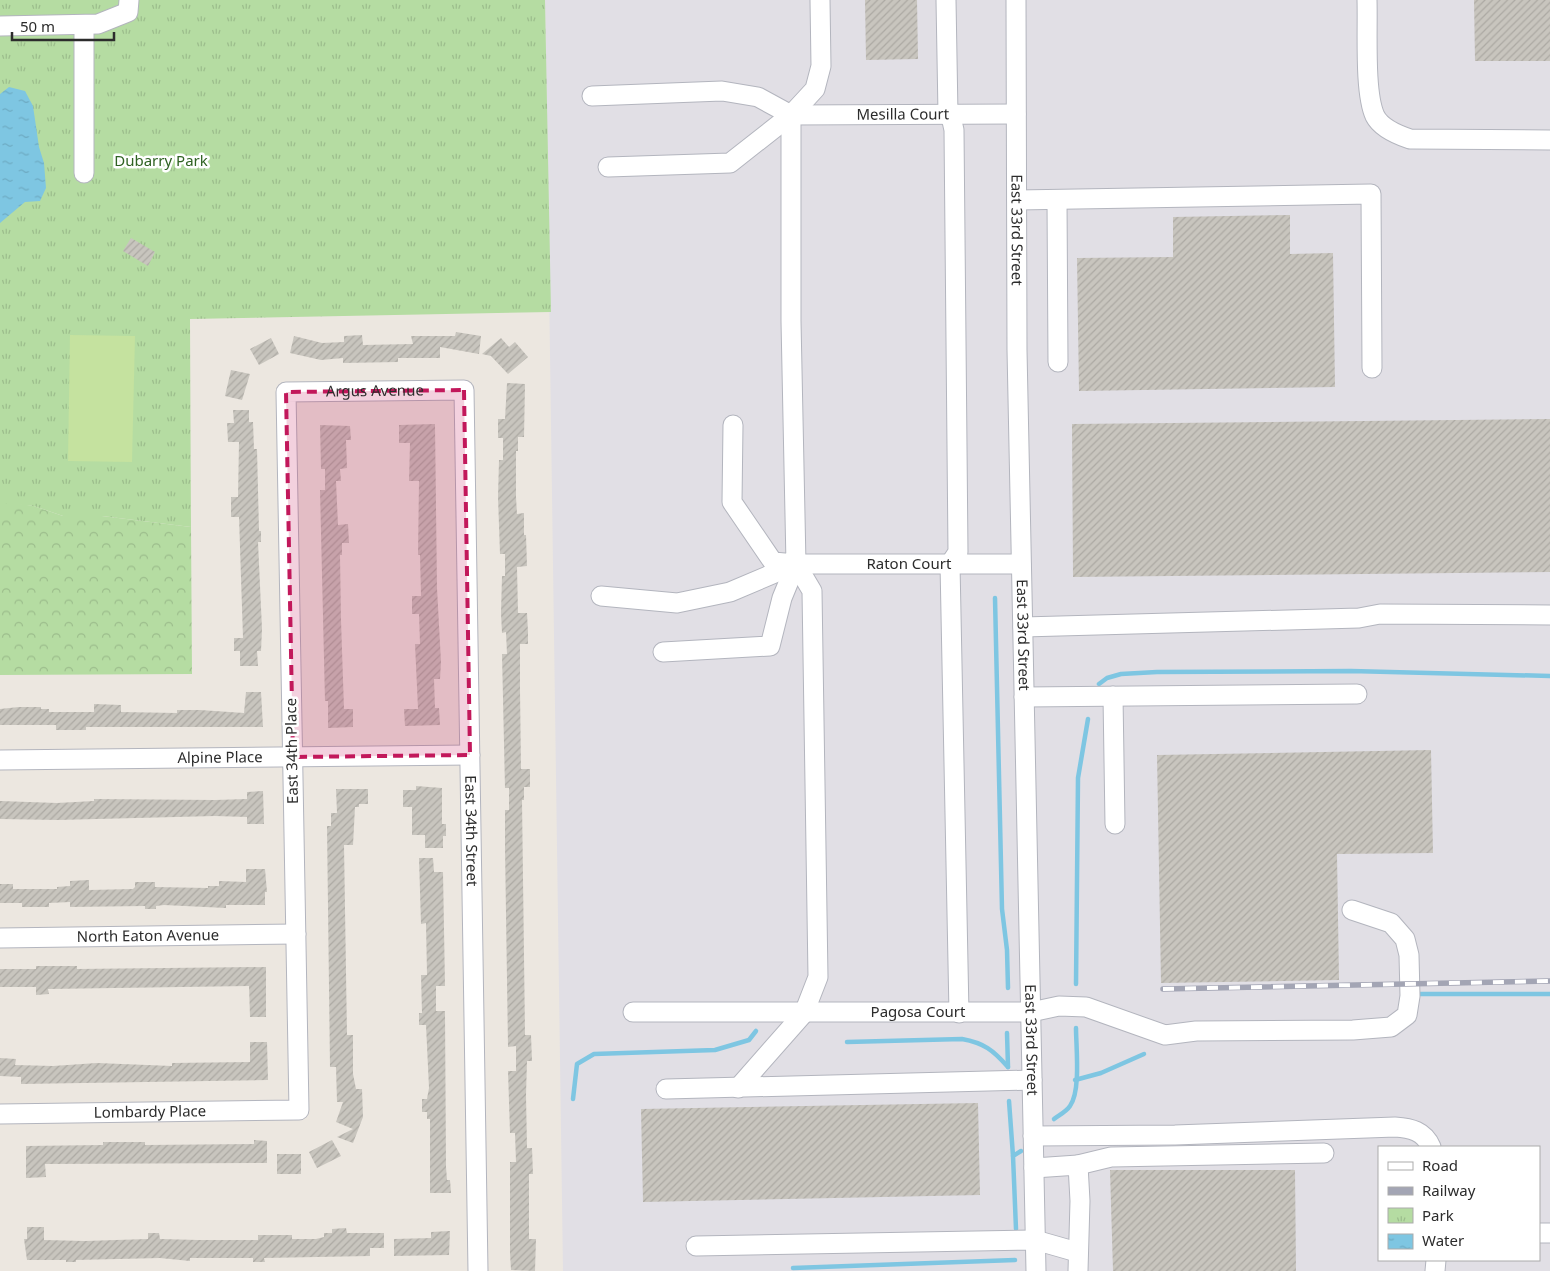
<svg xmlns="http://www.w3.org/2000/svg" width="1550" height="1271" font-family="'Noto Sans',sans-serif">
<defs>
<pattern id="forest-crowns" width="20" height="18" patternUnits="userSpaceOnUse" patternTransform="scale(1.25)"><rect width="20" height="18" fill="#b5dca2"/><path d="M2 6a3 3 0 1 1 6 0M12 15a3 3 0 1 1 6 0" fill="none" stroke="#9cbd8c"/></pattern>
<pattern id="park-tufts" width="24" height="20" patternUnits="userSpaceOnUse" patternTransform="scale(1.25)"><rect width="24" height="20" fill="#b5dca2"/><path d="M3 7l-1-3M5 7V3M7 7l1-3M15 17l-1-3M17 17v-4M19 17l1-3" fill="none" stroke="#9cbd8c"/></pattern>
<pattern id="water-ripples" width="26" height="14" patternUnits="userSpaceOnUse" patternTransform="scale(1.25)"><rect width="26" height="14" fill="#7ec6e2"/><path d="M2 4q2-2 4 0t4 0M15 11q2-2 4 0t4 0" fill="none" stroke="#6daac2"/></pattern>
<pattern id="building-hatch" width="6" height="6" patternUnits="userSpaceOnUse" patternTransform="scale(1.25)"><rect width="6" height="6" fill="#c8c5be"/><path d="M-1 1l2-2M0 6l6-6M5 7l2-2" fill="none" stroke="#aca9a3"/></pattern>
</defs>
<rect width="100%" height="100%" fill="#ece7e0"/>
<path fill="#e1dfe5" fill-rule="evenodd" d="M545 0H1550V1271H563ZM1379 1147H1539V1260H1379Z"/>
<polygon fill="url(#forest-crowns)" points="6,502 34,506 63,516 102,516 191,527 192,674 0,675 0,503"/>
<polygon fill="url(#park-tufts)" points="0,0 545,0 551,312 190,319 191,527 102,516 63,516 34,506 0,503"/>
<polygon fill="#c5e29f" points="70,335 135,336 132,462 68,461"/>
<polygon fill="url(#water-ripples)" points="9,87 25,91 33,106 39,147 44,163 46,188 40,201 25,202 0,223 0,94"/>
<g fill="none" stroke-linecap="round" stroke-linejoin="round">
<g stroke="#7ec6e2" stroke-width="4.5">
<polyline points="995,598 1002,909 1007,950 1008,988"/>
<polyline points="1099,684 1107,678 1121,674 1157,672 1351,671 1550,676"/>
<polyline points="1076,984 1078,778 1088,719"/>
<polyline points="1420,994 1550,994"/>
<polyline points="1007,1033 1008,1067"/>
<path d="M847 1042 962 1039C984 1043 993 1050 1008 1067"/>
<polyline points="1075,1080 1101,1073 1144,1054"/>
<polyline points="573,1099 577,1064 594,1054 715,1050 749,1040 756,1031"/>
<polyline points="1009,1101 1013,1156"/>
<path d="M1054 1119C1059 1115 1066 1112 1070 1106 1081 1091 1076 1047 1076 1028"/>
<polyline points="1016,1229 1013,1156 1021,1151"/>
<polyline points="793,1268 1015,1260"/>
</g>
</g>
<g fill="url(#building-hatch)">
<polygon points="865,0 917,0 918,59 866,60"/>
<polygon points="1474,0 1550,0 1550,61 1475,61"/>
<polygon points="1290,215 1290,254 1333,253 1335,387 1079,391 1077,258 1173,257 1173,217"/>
<polygon points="131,238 155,252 148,266 123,251"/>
<polygon points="456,332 481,336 479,354 440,347 440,358 398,358 398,362 343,363 343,358 321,360 290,353 294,336 322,343 344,342 344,336 362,335 363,345 413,344 411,336 455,336"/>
<polygon points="271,338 279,354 259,365 250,349"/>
<polygon points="501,338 509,347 515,342 528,357 508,374 491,356 482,354"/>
<polygon points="231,370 250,374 242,400 225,396"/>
<polygon points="507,383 525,384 524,437 518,437 518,451 516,451 516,497 517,514 524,513 524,535 526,535 527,566 517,567 518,613 527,613 528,632 528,644 520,644 520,690 521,769 530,769 530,787 524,787 524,800 522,800 525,1035 531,1035 532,1061 527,1061 526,1095 527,1148 532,1148 533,1174 529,1174 529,1239 536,1239 535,1271 511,1270 510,1253 510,1162 516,1162 515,1133 510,1133 508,1071 516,1071 516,1046 508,1047 505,847 505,810 509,810 509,788 505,788 502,654 507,654 506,632 502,633 501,613 502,576 505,576 505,554 500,554 498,497 499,460 503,460 503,438 498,438 498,419 505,419"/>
<polygon points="233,410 249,410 249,422 253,422 254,449 257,449 259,531 261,531 261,542 258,542 262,629 261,651 257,651 258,666 240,666 240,651 234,651 234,638 243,638 239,517 231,517 231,497 238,497 239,442 228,442 227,423 234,423"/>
<polygon points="1550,419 1550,572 1073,577 1072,424"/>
<polygon points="435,424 437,588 441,662 440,679 434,679 435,708 439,708 440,725 405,726 404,709 418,709 415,644 420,644 419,614 412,614 412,596 421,596 420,555 418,555 419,481 409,481 410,443 399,443 399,425"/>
<polygon points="320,425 350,426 351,440 346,440 347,468 340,469 341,481 336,481 338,525 348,524 349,543 342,543 342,555 340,555 341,620 344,709 353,709 353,727 328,728 328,701 325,701 320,490 325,490 325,469 321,469"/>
<polygon points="246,692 261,692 263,727 86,727 86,730 56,730 56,725 0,725 0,709 19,707 41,707 41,709 49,709 49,712 94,712 94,704 121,705 121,712 177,713 177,710 200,710 244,713"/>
<polygon points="1431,750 1433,853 1337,854 1339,980 1161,983 1157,755"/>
<polygon points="416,786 442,788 442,824 446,824 446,836 443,836 443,848 425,848 425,835 412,835 412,807 403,807 403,790 416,790"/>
<polygon points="336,789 368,789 368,804 359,804 359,807 355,807 353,845 344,845 347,1035 353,1035 353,1074 356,1089 362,1089 363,1117 353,1143 337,1137 353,1129 336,1122 343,1102 337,1102 336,1067 330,1067 327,826 331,826 331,813 337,813"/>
<polygon points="263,791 264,824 247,824 247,817 215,816 58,820 0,819 0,801 57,803 94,801 94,799 215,800 247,799 247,792"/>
<polygon points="419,858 433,858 434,872 443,872 445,986 436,986 436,1011 445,1011 446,1167 447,1180 450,1180 451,1193 430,1193 430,1119 427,1119 427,1112 422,1112 422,1099 427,1099 429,1088 426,1025 419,1025 419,1013 422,1013 421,975 427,975 426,923 421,924"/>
<polygon points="246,869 265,869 267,892 265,892 265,905 226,905 226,908 164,905 156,906 156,909 145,909 145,906 70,907 70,902 49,903 49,907 22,907 22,903 0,903 0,884 13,884 13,889 57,889 57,887 70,886 70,881 89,880 89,890 133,889 135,887 135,882 155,882 155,887 208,888 208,886 219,886 219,881 246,882"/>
<polygon points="36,966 77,966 77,969 266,967 266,1017 250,1017 249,986 48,989 49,994 36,995 36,987 0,987 0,969 36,969"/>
<polygon points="250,1042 267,1042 268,1080 21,1084 21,1077 0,1076 0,1058 16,1059 15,1065 53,1066 97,1063 172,1066 172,1063 250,1062"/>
<polygon points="978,1103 980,1195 643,1202 641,1109"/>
<polygon points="254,1140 267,1141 267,1163 45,1164 46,1177 26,1178 26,1146 103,1145 103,1142 145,1142 145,1145 254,1144"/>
<polygon points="332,1140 341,1156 317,1168 309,1152"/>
<rect x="277" y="1154" width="24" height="20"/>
<polygon points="1110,1170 1295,1170 1296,1271 1113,1271"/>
<polygon points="27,1227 44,1227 44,1240 85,1241 148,1239 148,1233 159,1233 160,1239 198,1240 258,1240 258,1235 292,1235 292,1239 316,1239 324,1237 324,1233 332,1233 332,1229 346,1228 347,1233 384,1233 384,1248 370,1248 370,1256 264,1258 265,1262 253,1262 253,1258 190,1258 190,1261 160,1258 76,1260 76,1262 66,1262 66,1260 27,1260 24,1239 27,1239"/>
<polygon points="450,1231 449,1255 394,1256 394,1239 431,1238 431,1232"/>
</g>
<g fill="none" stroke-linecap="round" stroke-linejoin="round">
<g stroke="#b3b5be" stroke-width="21">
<g id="minor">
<polyline points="946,0 948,114 952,121 954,130 958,552 950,564 959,1013"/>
<path id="s1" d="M1016 0 1017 350 1036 1271"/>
<path d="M1367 0C1368 29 1364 92 1375 116 1381 128 1398 135 1410 139L1550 140"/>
<polyline points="0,26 98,24 128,12 129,0"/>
<polyline points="84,26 84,173"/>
<path id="s2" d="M592 96 722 91 758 97 791 115 1016 114"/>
<polyline points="608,167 730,163 791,115 815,89 821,66 820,0"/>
<polyline points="1017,200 1371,194 1372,368"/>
<polyline points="1057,200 1058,362"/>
<polyline points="733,425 732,502 773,562 796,564 791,321 791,115"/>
<path id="s3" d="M601 596 677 603 730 592 796 564H1021"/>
<polyline points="1023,627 1359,618 1380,614 1550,615"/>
<polyline points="663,652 770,646 782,598 796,564"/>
<polyline points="1113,696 1115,824"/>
<polyline points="1024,697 1357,694"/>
<path id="s4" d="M0 760 470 755"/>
<path id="s5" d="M0 938 296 934"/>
<path id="s6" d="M633 1012H1031L1059 1006 1086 1007 1165 1035 1196 1031 1353 1030 1391 1027 1407 1015 1410 996 1409 955 1405 939 1391 923 1352 910"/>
<polyline points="738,1088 804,1013 818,977 812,591 796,564"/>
<polyline points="666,1089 1032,1080"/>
<path id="s7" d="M0 1114 299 1110 286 392 464 390 478 1271"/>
<path d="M1033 1136 1175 1135 1395 1127C1411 1128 1424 1131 1431 1147"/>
<polyline points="1078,1165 1111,1157 1324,1153"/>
<polyline points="1034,1168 1078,1165 1080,1201 1078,1271"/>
<polyline points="1539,1233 1550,1233"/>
<polyline points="696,1246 1035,1240 1077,1252"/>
<polyline points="1435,1271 1436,1260"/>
</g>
</g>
<use href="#minor" stroke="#fff" stroke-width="19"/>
<g stroke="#a3a5b4" stroke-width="5.5">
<polyline id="rail" points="1163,989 1550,981"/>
</g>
<use href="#rail" stroke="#fff" stroke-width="4" stroke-dasharray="11" stroke-linecap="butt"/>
</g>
<path fill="#c2185b" fill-opacity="0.2" stroke="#c2185b" stroke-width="4" stroke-dasharray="10 6" stroke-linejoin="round" d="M464 390 470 755 293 757 286 392Z"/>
<g text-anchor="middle" stroke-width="5" stroke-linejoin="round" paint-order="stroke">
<g font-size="15" fill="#2c2c2c" stroke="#fff">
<text dy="5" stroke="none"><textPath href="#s2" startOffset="316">Mesilla Court</textPath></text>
<text dy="5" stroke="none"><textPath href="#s1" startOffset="230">East 33rd Street</textPath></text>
<text dy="5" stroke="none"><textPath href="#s7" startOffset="1106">Argus Avenue</textPath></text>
<text dy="5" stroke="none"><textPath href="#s3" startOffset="315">Raton Court</textPath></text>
<text dy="5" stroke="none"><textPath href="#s1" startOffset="635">East 33rd Street</textPath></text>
<text transform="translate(292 751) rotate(-91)" y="5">East 34th Place</text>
<text dy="5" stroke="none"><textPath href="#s4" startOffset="220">Alpine Place</textPath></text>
<text dy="5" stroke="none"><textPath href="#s7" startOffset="1636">East 34th Street</textPath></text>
<text dy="5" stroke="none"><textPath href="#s5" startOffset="148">North Eaton Avenue</textPath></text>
<text dy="5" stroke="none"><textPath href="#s6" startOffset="285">Pagosa Court</textPath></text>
<text dy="5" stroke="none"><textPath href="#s1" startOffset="1040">East 33rd Street</textPath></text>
<text dy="5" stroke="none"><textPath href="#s7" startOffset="150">Lombardy Place</textPath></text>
</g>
<g font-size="15" fill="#2f6222" stroke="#fff">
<text x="161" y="166">Dubarry Park</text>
</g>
</g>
<rect x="1378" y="1146" width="162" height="115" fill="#ffffff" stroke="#ababab"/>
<rect x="1388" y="1162" width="25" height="8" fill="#ffffff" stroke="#ababab"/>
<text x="1422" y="1171" font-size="15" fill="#2c2c2c">Road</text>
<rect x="1388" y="1187" width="25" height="8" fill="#a3a5b4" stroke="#ababab"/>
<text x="1422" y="1196" font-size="15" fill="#2c2c2c">Railway</text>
<rect x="1388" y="1208" width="25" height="15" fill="url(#park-tufts)" stroke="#ababab"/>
<text x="1422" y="1221" font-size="15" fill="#2c2c2c">Park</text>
<rect x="1388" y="1234" width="25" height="15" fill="url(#water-ripples)" stroke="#ababab"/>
<text x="1422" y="1246" font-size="15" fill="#2c2c2c">Water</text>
<path d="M12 32v8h102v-8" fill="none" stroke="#2c2c2c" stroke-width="2.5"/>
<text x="20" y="32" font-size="15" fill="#2c2c2c" stroke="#ffffff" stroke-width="4" paint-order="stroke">50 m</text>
</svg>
